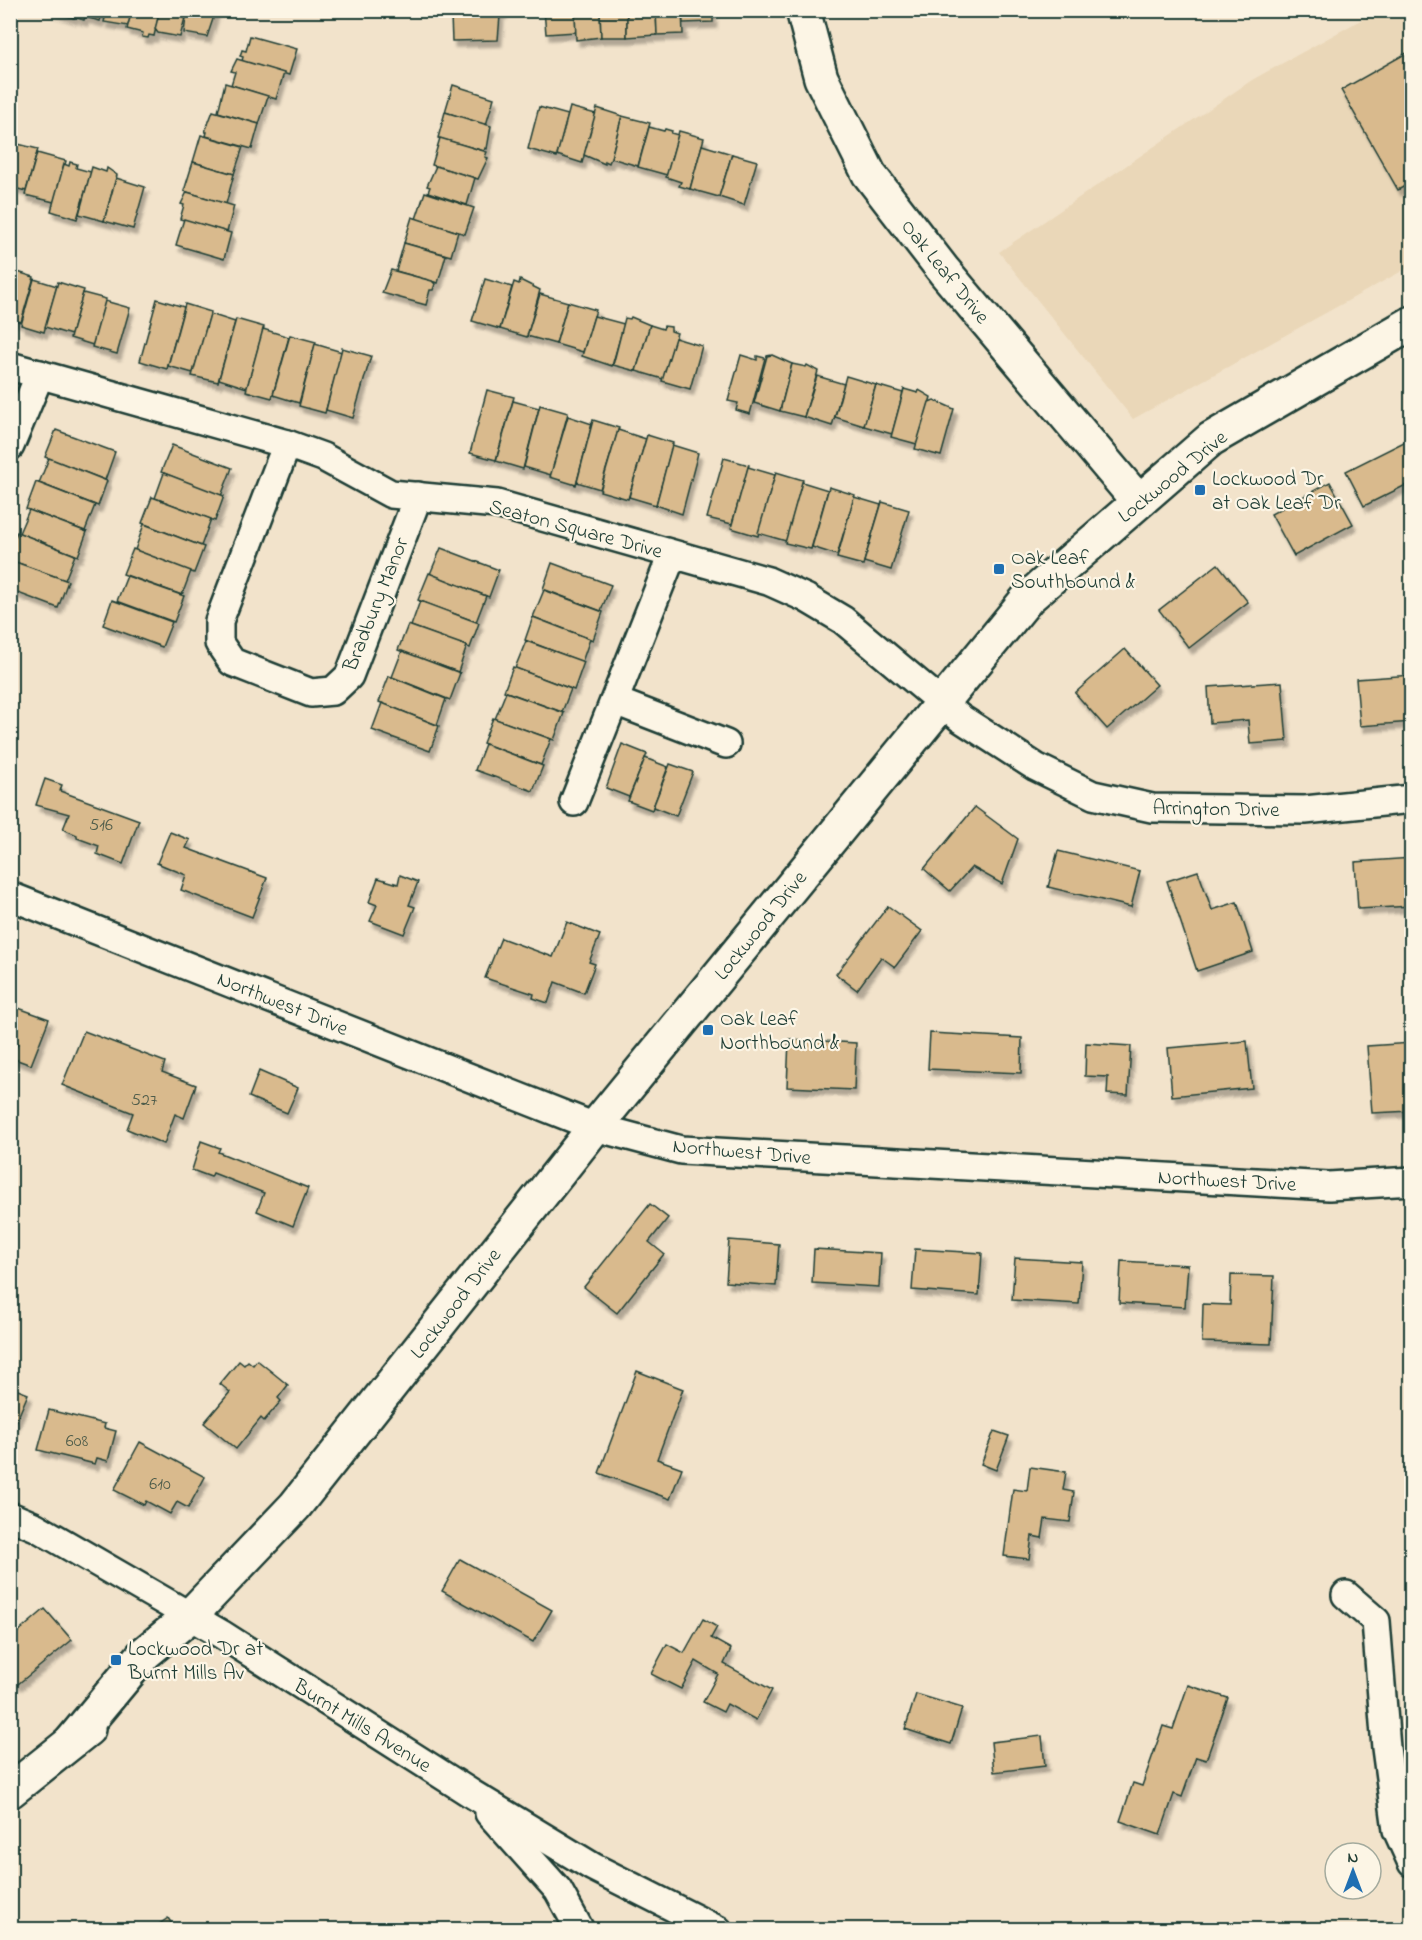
<svg xmlns="http://www.w3.org/2000/svg" width="1422" height="1940" font-family="'Indie Flower',sans-serif">
<defs>
<filter id="shadow"><feDropShadow dx="3.5" dy="6" stdDeviation="1.5" flood-color="#0004"/></filter>
</defs>
<rect width="100%" height="100%" fill="#f2e3cb"/>
<filter id="ink" filterUnits="userSpaceOnUse"><feTurbulence type="fractalNoise" baseFrequency=".0167" numOctaves="2"/><feDisplacementMap in="SourceGraphic" scale="12" xChannelSelector="R" yChannelSelector="G"/><feConvolveMatrix kernelMatrix="1 2 1 2 8 2 1 2 1" color-interpolation-filters="sRGB"/></filter>
<g filter="url(#ink)">
<polygon fill="#ead7b8" points="1377,11 1411,11 1411,266 1133,419 999,252 1252,80"/>
<g fill="#d9ba8d" stroke="#1f3d34" stroke-width="1.5" filter="url(#shadow)">
<polygon points="48,10 76,10 74,18"/>
<polygon points="76,10 103,10 100,21 85,17 84,20 77,18"/>
<polygon points="103,10 132,10 128,26 104,22 105,18 101,17"/>
<polygon points="132,10 160,10 154,36 149,35 148,38 142,37 143,33 127,29"/>
<polygon points="160,10 187,10 180,37 158,33 155,29"/>
<polygon points="187,10 216,10 207,37 184,33"/>
<polygon points="453,10 503,10 503,13 454,16"/>
<polygon points="544,10 575,10 576,32 546,34"/>
<polygon points="575,10 600,10 601,37 576,40"/>
<polygon points="600,10 627,10 627,37 601,37"/>
<polygon points="627,10 656,10 657,35 627,37"/>
<polygon points="656,10 682,10 683,34 657,35"/>
<polygon points="682,10 713,10 713,22 683,23"/>
<polygon points="497,14 500,16 498,40 452,41 451,16"/>
<polygon points="250,36 297,49 289,75 242,61 243,57 240,56 242,50 246,51"/>
<polygon points="1412,50 1412,182 1398,190 1341,90"/>
<polygon points="237,59 284,73 276,99 231,85 235,72 231,71"/>
<polygon points="225,83 268,96 259,124 218,112"/>
<polygon points="453,85 494,98 486,125 445,112"/>
<polygon points="539,107 568,115 557,157 528,149"/>
<polygon points="570,107 596,114 582,163 557,155"/>
<polygon points="597,108 622,116 611,158 609,163 605,161 605,164 584,155"/>
<polygon points="213,111 259,124 252,149 206,136 207,132 205,132"/>
<polygon points="445,112 491,126 487,149 485,148 484,151 438,138"/>
<polygon points="622,116 650,123 638,166 611,158"/>
<polygon points="649,127 664,131 665,129 672,131 671,133 678,135 667,175 638,167"/>
<polygon points="679,131 704,138 690,189 679,186 681,182 666,177"/>
<polygon points="201,135 243,147 234,174 193,162"/>
<polygon points="440,138 487,152 485,157 488,158 478,179 432,165"/>
<polygon points="10,142 38,149 26,191 10,187"/>
<polygon points="702,145 732,154 719,197 690,189"/>
<polygon points="37,153 66,161 54,202 25,195"/>
<polygon points="732,154 757,161 744,205 719,197"/>
<polygon points="70,162 77,164 76,168 91,172 77,219 51,211 64,164 69,166"/>
<polygon points="193,162 234,174 226,204 184,191"/>
<polygon points="436,166 475,178 467,205 428,192 430,187 427,186"/>
<polygon points="92,167 106,172 107,168 117,175 104,221 79,214"/>
<polygon points="116,178 145,187 133,229 104,221"/>
<polygon points="187,192 234,206 227,232 180,219 184,205 181,204"/>
<polygon points="425,192 474,208 465,234 416,219"/>
<polygon points="412,217 458,232 451,256 404,243"/>
<polygon points="184,219 231,233 224,259 176,245"/>
<polygon points="404,243 446,255 438,283 396,271"/>
<polygon points="11,270 34,277 21,322 10,319"/>
<polygon points="391,270 432,281 435,284 433,290 430,290 426,305 382,293"/>
<polygon points="34,279 57,286 44,332 21,325"/>
<polygon points="485,279 512,287 500,329 472,321"/>
<polygon points="520,280 540,290 527,337 500,329 514,282 519,284"/>
<polygon points="58,282 84,290 71,335 45,327"/>
<polygon points="83,293 106,299 93,345 70,338"/>
<polygon points="540,294 568,302 556,344 527,336"/>
<polygon points="157,299 184,307 167,369 140,361"/>
<polygon points="105,301 130,308 117,354 92,347"/>
<polygon points="568,302 596,310 583,352 556,344"/>
<polygon points="185,304 211,312 193,373 168,366"/>
<polygon points="210,314 235,322 218,382 192,376"/>
<polygon points="594,316 624,324 612,366 582,356"/>
<polygon points="631,317 650,325 636,371 613,365 625,318 630,319"/>
<polygon points="236,319 264,327 247,388 219,379"/>
<polygon points="650,325 663,329 664,326 671,327 671,331 677,333 663,379 636,371"/>
<polygon points="263,329 289,337 272,398 246,391"/>
<polygon points="290,335 316,342 299,403 273,395"/>
<polygon points="675,338 702,346 690,389 662,381"/>
<polygon points="315,344 342,352 325,413 299,406"/>
<polygon points="342,348 371,356 353,418 326,410"/>
<polygon points="741,355 757,360 757,356 765,358 750,414 736,410 738,403 728,401"/>
<polygon points="772,355 792,364 780,411 754,403 767,356"/>
<polygon points="792,364 806,367 807,365 818,371 804,417 780,411"/>
<polygon points="817,376 844,384 832,426 804,417"/>
<polygon points="846,376 876,385 864,426 835,417"/>
<polygon points="876,385 903,393 892,434 864,426"/>
<polygon points="904,389 918,393 919,390 931,397 917,444 891,437"/>
<polygon points="487,390 514,397 496,460 470,453"/>
<polygon points="934,400 954,409 941,456 915,449 929,402"/>
<polygon points="513,401 539,408 523,469 496,461"/>
<polygon points="540,405 568,413 551,475 524,467"/>
<polygon points="568,416 592,424 576,485 550,477"/>
<polygon points="593,420 619,428 600,489 577,482"/>
<polygon points="56,430 115,452 105,480 45,457"/>
<polygon points="618,430 646,439 628,499 600,491"/>
<polygon points="647,435 673,443 656,505 629,497"/>
<polygon points="1412,438 1412,482 1364,506 1346,471"/>
<polygon points="172,445 232,468 221,496 161,472"/>
<polygon points="672,445 698,453 682,514 656,505"/>
<polygon points="49,458 107,481 98,506 39,483"/>
<polygon points="724,458 749,465 732,524 707,518"/>
<polygon points="748,467 775,475 758,536 731,528"/>
<polygon points="776,472 803,480 786,541 758,533"/>
<polygon points="164,473 224,496 215,521 155,498"/>
<polygon points="36,482 95,505 85,531 26,509"/>
<polygon points="802,482 828,490 811,549 785,543"/>
<polygon points="1330,482 1353,524 1294,556 1271,514"/>
<polygon points="829,487 855,495 837,555 812,547"/>
<polygon points="152,497 211,519 201,546 142,523"/>
<polygon points="854,497 881,505 863,565 837,558"/>
<polygon points="882,502 909,510 891,570 864,562"/>
<polygon points="29,510 87,532 78,556 19,533"/>
<polygon points="144,524 204,547 194,573 135,550"/>
<polygon points="17,532 75,555 65,580 10,560 10,548"/>
<polygon points="441,548 499,570 489,597 430,574"/>
<polygon points="133,549 191,571 182,595 123,574"/>
<polygon points="10,560 68,581 58,608 10,590"/>
<polygon points="552,563 611,585 601,611 543,589"/>
<polygon points="1218,564 1248,602 1189,648 1159,610"/>
<polygon points="429,573 486,596 476,622 418,600"/>
<polygon points="127,576 184,596 174,622 117,601"/>
<polygon points="544,590 603,612 593,640 533,617"/>
<polygon points="112,600 172,622 162,647 103,625"/>
<polygon points="420,601 479,623 470,648 411,626"/>
<polygon points="533,617 590,639 582,662 525,640"/>
<polygon points="408,625 467,646 458,672 398,650"/>
<polygon points="526,641 584,662 574,690 515,668"/>
<polygon points="1125,649 1157,685 1107,729 1075,693"/>
<polygon points="402,651 460,673 450,700 392,677"/>
<polygon points="513,667 571,689 562,712 504,691"/>
<polygon points="1412,675 1412,722 1360,726 1356,679"/>
<polygon points="389,676 446,699 437,725 379,702"/>
<polygon points="1282,682 1287,741 1250,744 1248,720 1210,723 1208,687"/>
<polygon points="506,692 564,713 554,740 495,719"/>
<polygon points="382,703 439,726 430,751 372,730"/>
<polygon points="493,718 551,739 541,765 483,743"/>
<polygon points="485,744 543,766 533,791 475,770"/>
<polygon points="622,744 647,754 629,797 606,788"/>
<polygon points="645,758 668,767 652,810 628,801"/>
<polygon points="670,764 693,772 676,816 653,807"/>
<polygon points="45,779 62,785 60,791 139,820 123,864 97,854 99,846 77,838 77,835 63,829 69,814 36,805"/>
<polygon points="975,807 1018,839 1002,884 972,867 950,891 924,869"/>
<polygon points="170,832 190,840 186,848 267,878 252,917 181,890 186,875 157,863"/>
<polygon points="1058,851 1140,871 1131,907 1048,887"/>
<polygon points="1412,858 1412,906 1358,909 1355,862"/>
<polygon points="1198,871 1212,910 1237,902 1253,952 1197,971 1167,881"/>
<polygon points="400,875 418,882 409,905 415,907 404,934 370,921 377,905 369,902 378,878 398,884"/>
<polygon points="888,906 922,931 895,967 881,957 857,990 836,974"/>
<polygon points="567,922 600,935 589,962 595,964 584,993 555,982 548,1003 533,998 534,994 485,978 501,938 553,957"/>
<polygon points="10,1005 49,1019 31,1065 12,1058 18,1043 10,1040"/>
<polygon points="84,1031 165,1062 162,1072 196,1085 184,1118 175,1114 164,1144 127,1129 133,1113 62,1085"/>
<polygon points="930,1033 1022,1038 1021,1073 928,1069"/>
<polygon points="789,1039 856,1043 854,1090 787,1087"/>
<polygon points="1247,1041 1252,1088 1172,1096 1168,1048"/>
<polygon points="1086,1043 1131,1046 1128,1095 1107,1094 1108,1077 1085,1076"/>
<polygon points="1412,1043 1412,1111 1372,1113 1367,1046"/>
<polygon points="259,1071 298,1088 287,1113 249,1097"/>
<polygon points="201,1141 220,1148 218,1152 308,1188 293,1226 257,1211 264,1193 213,1173 211,1177 192,1170"/>
<polygon points="650,1204 668,1218 649,1242 664,1254 617,1313 584,1287"/>
<polygon points="729,1240 779,1244 776,1286 726,1282"/>
<polygon points="814,1249 881,1253 879,1287 812,1283"/>
<polygon points="915,1249 982,1253 979,1295 912,1290"/>
<polygon points="1015,1258 1082,1262 1079,1304 1012,1300"/>
<polygon points="1121,1261 1188,1265 1185,1307 1119,1303"/>
<polygon points="1231,1275 1274,1276 1271,1344 1202,1342 1203,1304 1230,1305"/>
<polygon points="257,1360 288,1385 278,1398 281,1401 264,1421 261,1418 236,1449 204,1423 230,1392 220,1384 239,1361 244,1365 248,1361 253,1365"/>
<polygon points="637,1371 683,1389 657,1459 682,1468 670,1499 599,1473"/>
<polygon points="10,1387 28,1394 13,1429 10,1428"/>
<polygon points="49,1410 105,1424 104,1428 116,1431 108,1461 97,1458 95,1464 38,1450"/>
<polygon points="994,1431 1009,1436 996,1470 981,1464"/>
<polygon points="140,1442 205,1477 188,1508 177,1502 170,1514 146,1501 144,1505 114,1490"/>
<polygon points="1030,1467 1066,1472 1063,1490 1074,1492 1070,1522 1045,1519 1042,1538 1032,1536 1029,1559 1004,1556 1013,1489 1027,1491"/>
<polygon points="460,1559 552,1610 533,1642 442,1591"/>
<polygon points="45,1609 72,1640 18,1684 10,1675 10,1639"/>
<polygon points="703,1619 717,1627 711,1638 731,1649 724,1664 772,1690 756,1720 727,1704 723,1712 703,1702 718,1674 696,1661 681,1689 651,1674 667,1644 684,1653"/>
<polygon points="1188,1685 1228,1698 1206,1760 1196,1757 1182,1797 1174,1794 1160,1835 1120,1821 1133,1783 1142,1786 1163,1726 1173,1729"/>
<polygon points="916,1694 962,1708 951,1744 905,1729"/>
<polygon points="1042,1736 1045,1766 994,1772 991,1742"/>
<polygon points="168,1918 176,1930 151,1930"/>
</g>
<g fill="none" stroke-linecap="round" stroke-linejoin="round">
<g stroke="#1f3d34" stroke-width="32">
<g id="street">
<polyline points="10,366 287,444 323,457 391,494 497,504 768,581 806,598 843,620 960,718 1036,767 1093,795 1152,808 1305,810 1412,799"/>
<polyline points="287,444 219,621 219,643 232,662 311,693 333,691 349,676 418,496"/>
<polyline points="10,446 40,374"/>
<polyline points="615,701 726,744"/>
<polyline points="574,802 672,555"/>
<polyline points="10,896 595,1127 681,1150 1329,1186 1412,1181"/>
<polyline points="10,1516 36,1527 221,1634 472,1794 593,1867 718,1930"/>
<polyline points="1346,1595 1376,1621 1386,1748 1397,1830 1412,1863"/>
<polyline points="489,1813 558,1890 580,1930"/>
</g>
</g>
<g stroke="#1f3d34" stroke-width="38">
<g id="secondary">
<polyline points="803,10 821,78 869,174 944,271 1138,501"/>
<polyline points="71,1742 145,1653 190,1616 295,1506 595,1127 1028,598 1211,439 1412,323"/>
<polyline points="10,1791 88,1729"/>
</g>
</g>
<use href="#street" stroke="#fcf5e5" stroke-width="27"/>
<use href="#secondary" stroke="#fcf5e5" stroke-width="33"/>
</g>
</g>
<g fill="#1f6fb2" stroke="#fcf5e5" stroke-width="2">
<rect x="1194" y="484" width="12" height="12" rx="3"/>
<rect x="993" y="563" width="12" height="12" rx="3"/>
<rect x="702" y="1024" width="12" height="12" rx="3"/>
<rect x="110" y="1654" width="12" height="12" rx="3"/>
</g>
<g text-anchor="middle" stroke-width="4.5" stroke-linejoin="round" paint-order="stroke">
<g font-size="18" fill="#4e5c4a">
<text x="101" y="830">516</text>
<text x="144" y="1105">527</text>
<text x="77" y="1446">608</text>
<text x="160" y="1489">610</text>
</g>
<g font-size="21" fill="#1f3d34" stroke="#fcf5e5">
<text transform="translate(946 271) rotate(51)" y="7">Oak Leaf Drive</text>
<text transform="translate(1172 476) rotate(-39)" y="7">Lockwood Drive</text>
<text transform="translate(576 528) rotate(15)" y="7">Seaton Square Drive</text>
<text transform="translate(375 604) rotate(-68)" y="7">Bradbury Manor</text>
<text transform="translate(1216 808) rotate(1)" y="7">Arrington Drive</text>
<text transform="translate(760 925) rotate(-51)" y="7">Lockwood Drive</text>
<text transform="translate(283 1003) rotate(22)" y="7">Northwest Drive</text>
<text transform="translate(742 1151) rotate(5)" y="7">Northwest Drive</text>
<text transform="translate(1227 1180) rotate(3)" y="7">Northwest Drive</text>
<text transform="translate(455 1303) rotate(-52)" y="7">Lockwood Drive</text>
<text transform="translate(363 1725) rotate(32)" y="7">Burnt Mills Avenue</text>
</g>
<g font-size="21" fill="#1f3d34" stroke="#fcf5e5" text-anchor="start">
<text x="1212" y="485">Lockwood Dr<tspan x="1212" dy="24">at Oak Leaf Dr</tspan></text>
<text x="1011" y="564">Oak Leaf<tspan x="1011" dy="24">Southbound &amp;</tspan></text>
<text x="720" y="1025">Oak Leaf<tspan x="720" dy="24">Northbound &amp;</tspan></text>
<text x="128" y="1655">Lockwood Dr at<tspan x="128" dy="24">Burnt Mills Av</tspan></text>
</g>
</g>
<rect width="1422" height="1940" fill="none" stroke="#fcf5e5" stroke-width="36"/>
<rect x="18" y="18" width="1386" height="1904" fill="none" stroke="#1f3d34" stroke-width="2" filter="url(#ink)"/>
<g transform="translate(1353 1871)"><circle r="28" fill="#fcf5e5" stroke="#a4ab9e" stroke-width="1.5"/>
<path d="M0-4.5L10 22L0 15L-10 22Z" fill="#1f6fb2"/>
<text y="-9" font-size="16" font-weight="bold" text-anchor="middle" fill="#1f3d34">N</text>
</g>
</svg>
